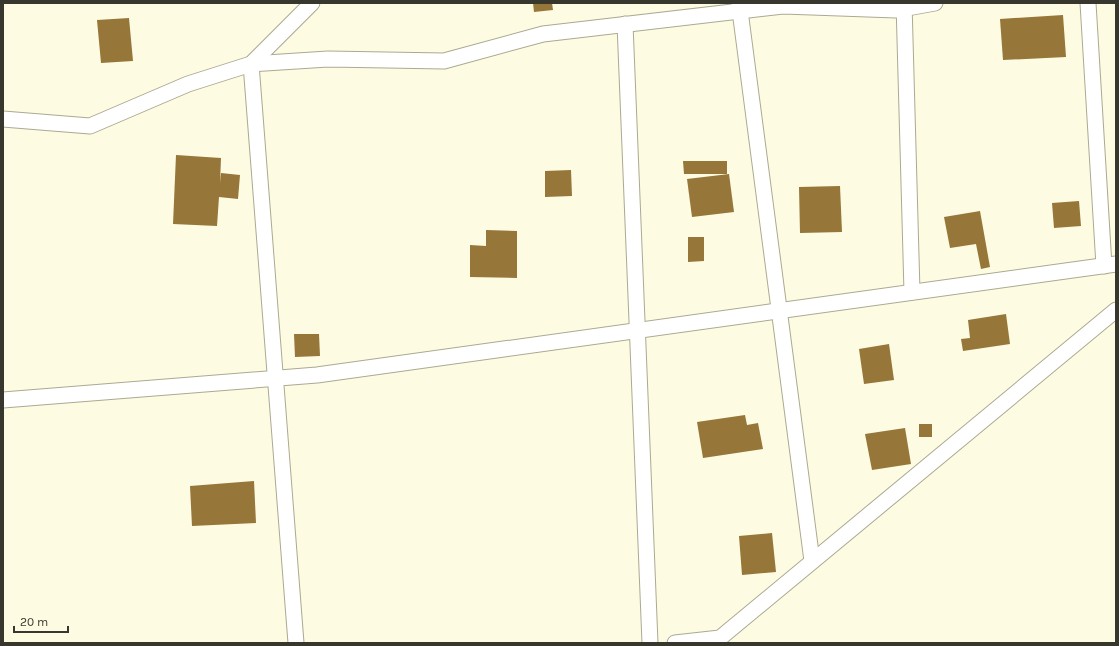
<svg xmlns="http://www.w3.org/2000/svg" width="1119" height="646" font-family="Karla,sans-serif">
<rect width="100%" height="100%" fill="#fdfbe2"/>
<g fill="#967639">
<polygon points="533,3 552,3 553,10 534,12"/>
<polygon points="1063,15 1066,57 1003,60 1000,19"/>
<polygon points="129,18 133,61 101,63 97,20"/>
<polygon points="176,155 221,158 220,183 221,173 240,175 238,199 219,197 217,226 173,224"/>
<polygon points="683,161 727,161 727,174 684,174"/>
<polygon points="571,170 572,196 545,197 545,171"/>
<polygon points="729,174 734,212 692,217 687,179"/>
<polygon points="840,186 842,232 800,233 799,187"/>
<polygon points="1079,201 1081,226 1054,228 1052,203"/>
<polygon points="980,211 990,267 981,269 976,244 950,248 944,217"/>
<polygon points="486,230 517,231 517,278 470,277 470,245 486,246"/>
<polygon points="688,237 704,237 704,261 688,262"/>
<polygon points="1006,314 1010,344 963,351 961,339 970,338 968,320"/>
<polygon points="294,334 319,334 320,356 295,357"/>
<polygon points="889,344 894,380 864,384 859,349"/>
<polygon points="745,415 747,425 758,423 763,449 703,458 697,422"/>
<rect x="919" y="424" width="13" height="13"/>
<polygon points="905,428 911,464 872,470 865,434"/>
<polygon points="254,481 256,523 192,526 190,486"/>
<polygon points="772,533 776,572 742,575 739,536"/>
</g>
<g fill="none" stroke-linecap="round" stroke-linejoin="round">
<g stroke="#aca992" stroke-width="17">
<g id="street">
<polyline points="739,3 812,561"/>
<polyline points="904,3 912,292"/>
<polyline points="1088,3 1104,266"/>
<polyline points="625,24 650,643"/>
<polyline points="3,119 90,126 188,84 251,64 328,59 444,61 543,34 783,6 896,10 935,3"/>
<polyline points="3,400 317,375 1116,264"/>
<polyline points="296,643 251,64 312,3"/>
<polyline points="675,643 720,638 1116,310"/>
</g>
</g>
<use href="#street" stroke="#fff" stroke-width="15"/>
</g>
<rect width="1119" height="646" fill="none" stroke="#38372d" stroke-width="8"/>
<path d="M14 626v6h54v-6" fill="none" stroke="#38372d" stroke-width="2"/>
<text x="20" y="626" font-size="12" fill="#38372d" stroke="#fdfbe2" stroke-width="3" paint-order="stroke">20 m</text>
</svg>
